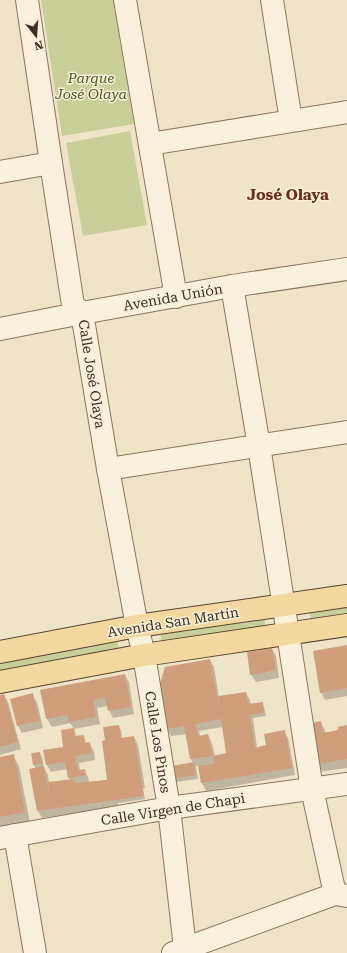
<svg xmlns="http://www.w3.org/2000/svg" width="347" height="953" font-family="'Roboto Serif',serif">
<rect width="100%" height="100%" fill="#f0e4c8"/>
<g fill="#c9cf9b">
<polygon points="41,0 113,0 134,124 62,136"/>
<polygon points="130,131 147,225 83,236 66,143"/>
<polygon points="347,604 347,617 311,622 309,610"/>
<polygon points="264,615 266,628 162,644 160,631"/>
<polygon points="117,638 119,650 0,673 0,661"/>
</g>
<g fill="#0003" fill-rule="evenodd">
<polygon points="347,646 347,696 325,700 321,692"/>
<polygon points="272,649 276,656 279,678 256,682 251,674"/>
<path d="M210 660 214 667 219 697 246 693 250 700 251 705 262 703 264 707 266 716 253 718 257 748 267 746 284 731 288 738 295 775 206 791 202 783 199 766H196L198 779 176 782 174 778 193 763 191 759 187 734 171 736 167 729ZM223 727 227 754 215 756 212 743 208 735 200 737 199 731Z"/>
<polygon points="125,675 129,682 134,714 113,718 109,710 108,706 97,708 100,724 74,729 76,737 83,736 85,740 86,744 89,743 94,751 95,760 79,763 80,771 84,770 88,777 89,782 108,780 107,741 118,726 121,730 122,739 134,737 138,745 145,788 143,789 145,799 118,803 118,807 42,818 38,811 36,769 34,765 39,753 42,757 44,768 48,775 49,783 70,780 69,778 68,769 51,772 47,765 65,748 74,729 70,723 52,727 47,719 41,690"/>
<polygon points="4,695 8,702 21,749 0,755 0,696"/>
<polygon points="32,695 37,702 43,728 22,733 18,726 12,700"/>
<polygon points="320,722 325,730 325,733 340,731 347,726 347,768 318,772"/>
<polygon points="13,756 19,766 30,823 0,828 0,758"/>
</g>
<g fill="#cf9f7d">
<polygon points="347,645 347,688 320,693 313,651"/>
<polygon points="272,648 276,670 250,675 247,652"/>
<polygon points="210,659 220,711 218,696 246,692 248,704 263,702 264,713 250,715 255,748 266,745 264,734 285,730 292,768 201,783 198,766 214,764 213,756 226,753 221,719 196,724 198,736 208,734 213,756 190,759 184,726 166,729 159,686 165,667"/>
<polygon points="125,674 131,707 108,711 105,698 93,700 96,717 69,722 67,715 46,719 40,690"/>
<polygon points="33,693 39,721 17,726 10,699"/>
<polygon points="4,694 18,742 0,747 0,695"/>
<polygon points="321,721 323,733 338,730 338,727 347,725 347,759 313,765 306,724"/>
<polygon points="119,725 121,738 134,736 144,796 37,811 29,769 44,766 50,800 48,782 74,779 74,783 107,780 102,741 105,740 103,727"/>
<polygon points="74,728 75,736 84,735 85,743 90,742 92,753 75,756 78,770 85,769 86,775 68,778 65,762 46,765 43,750 63,747 61,730"/>
<polygon points="40,752 42,763 33,765 31,753"/>
<polygon points="14,754 25,812 0,817 0,757"/>
<polygon points="194,762 196,775 173,779 171,766"/>
</g>
<g fill="none" stroke-linecap="round" stroke-linejoin="round">
<g stroke="#8d765c" stroke-width="24">
<g id="minor">
<polyline points="27,0 51,163 73,305 82,313 108,469 137,626 144,655 169,808 185,948"/>
<polyline points="125,0 176,297"/>
<polyline points="272,0 291,121"/>
<polyline points="150,144 347,112"/>
<polyline points="0,172 51,163"/>
<polyline points="232,286 259,446 312,789 335,894"/>
<polyline points="0,329 82,313 232,286 347,269"/>
<polyline points="108,469 347,432"/>
<polyline points="15,835 35,953"/>
<polyline points="0,838 169,808 347,784"/>
<polyline points="173,953 335,894 347,896"/>
</g>
</g>
<g stroke="#5b4430" stroke-width="24">
<g id="major">
<polyline points="0,652 137,626 347,596"/>
<polyline points="0,682 144,655 347,625"/>
</g>
</g>
<use href="#minor" stroke="#faf1dc" stroke-width="22"/>
<use href="#major" stroke="#f3d9a0" stroke-width="22"/>
</g>
<g text-anchor="middle" stroke-width="3" stroke-linejoin="round" paint-order="stroke">
<g font-size="14" font-style="italic" fill="#4d5a26" stroke="#f7eed8">
<text x="91" y="83">Parque<tspan x="91" dy="16">José Olaya</tspan></text>
</g>
<g font-size="14" fill="#3d2e20" stroke="#f7eed8">
<text transform="translate(173 297) rotate(-10)" y="5">Avenida Unión</text>
<text transform="translate(92 374) rotate(81)" y="5">Calle José Olaya</text>
<text transform="translate(173 622) rotate(-9)" y="5">Avenida San Martín</text>
<text transform="translate(158 742) rotate(81)" y="5">Calle Los Pinos</text>
<text transform="translate(173 809) rotate(-9)" y="5">Calle Virgen de Chapi</text>
</g>
<g font-size="15" font-weight="bold" fill="#6b2e1e" stroke="#f7eed8">
<text x="288" y="200">José Olaya</text>
</g>
</g>
<g transform="translate(36 36) rotate(163)" stroke="#f7eed8" stroke-width="3" paint-order="stroke">
<path d="M0-3L7 15L0 10L-7 15Z" fill="#3d2e20"/>
<text y="-6" font-size="11" font-weight="bold" text-anchor="middle" fill="#3d2e20">N</text>
</g>
</svg>
